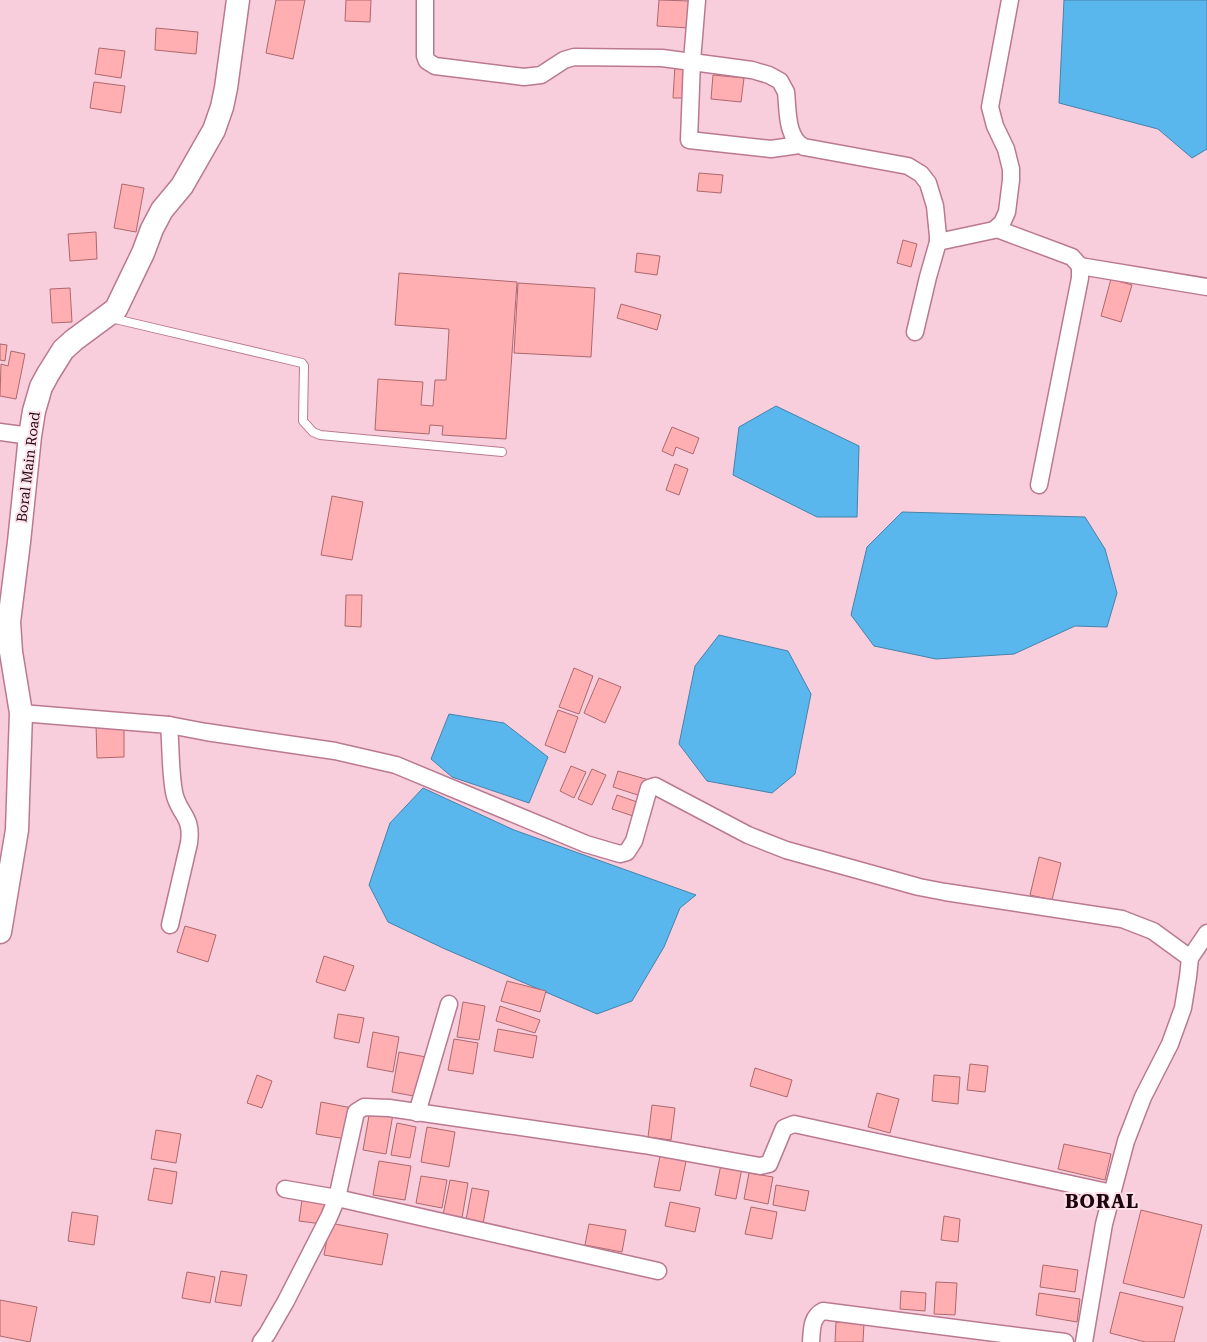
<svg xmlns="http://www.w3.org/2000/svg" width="1207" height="1342" font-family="'Roboto Serif',serif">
<rect width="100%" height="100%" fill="#f9cedc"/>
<g fill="#59b7ed" stroke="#4782aa">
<polygon points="1064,0 1207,0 1207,149 1192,158 1158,129 1059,103"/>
<polygon points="776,406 859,446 857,517 817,517 733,475 739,427"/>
<polygon points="902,512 1085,517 1105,549 1117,593 1107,627 1075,626 1014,654 936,659 874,646 851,615 867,547"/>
<polygon points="719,635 788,651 811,694 795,774 772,793 707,781 679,744 695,666"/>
<polygon points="449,714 504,723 548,757 529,803 452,777 431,759"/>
<polygon points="423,788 514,830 696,895 680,908 664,947 632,1001 597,1014 445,949 388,922 369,885 390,823"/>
</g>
<g fill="#ffaeb2" stroke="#ac696d">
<polygon points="276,0 305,0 293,59 266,53"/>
<polygon points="346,0 371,0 370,22 345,21"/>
<polygon points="659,0 691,1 689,28 657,26"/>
<polygon points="156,28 198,32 196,54 155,50"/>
<polygon points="99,48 125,51 121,78 95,74"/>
<polygon points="675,65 691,66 689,98 673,98"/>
<polygon points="713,75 744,78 741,102 711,99"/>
<polygon points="94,82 125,86 121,113 90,108"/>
<polygon points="699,173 723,175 721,193 697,191"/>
<polygon points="122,184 144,188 136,232 114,228"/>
<polygon points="96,232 97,259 70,261 68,234"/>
<polygon points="903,240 917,244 911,267 897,263"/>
<polygon points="637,253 660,256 657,275 635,272"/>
<polygon points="399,273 517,282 506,439 442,435 443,426 430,425 429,434 375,430 378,379 423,382 421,405 433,406 435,380 446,380 449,329 395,325"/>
<polygon points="1111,279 1132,285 1121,322 1101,316"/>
<polygon points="518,283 595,288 591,357 514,353"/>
<polygon points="70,288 72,322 52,323 50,289"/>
<polygon points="621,304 661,315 657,330 617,318"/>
<polygon points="0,344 7,345 5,361 0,360"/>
<polygon points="11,351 25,354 16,399 0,396 1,364 8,366"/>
<polygon points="672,427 699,438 693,454 676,447 673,456 662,451"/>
<polygon points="675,464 688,469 679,495 666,490"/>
<polygon points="332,496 363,502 352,560 321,555"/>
<polygon points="346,595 362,595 361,627 345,626"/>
<polygon points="574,668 593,676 579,714 559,707"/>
<polygon points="599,678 621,687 605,723 584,713"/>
<polygon points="558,710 578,717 565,753 545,745"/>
<polygon points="96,725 124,725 124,757 97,758"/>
<polygon points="571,766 586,772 574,798 560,791"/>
<polygon points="592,769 606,775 592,805 578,799"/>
<polygon points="618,771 649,780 644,797 613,787"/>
<polygon points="617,795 643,804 639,818 612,809"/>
<polygon points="1039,857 1061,863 1052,900 1030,895"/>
<polygon points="185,926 216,935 208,962 177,952"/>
<polygon points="324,956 354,966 345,991 316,982"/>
<polygon points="507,981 546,991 540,1012 501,1001"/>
<polygon points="463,1002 485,1006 479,1040 457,1037"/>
<polygon points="500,1006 540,1020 535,1033 496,1021"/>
<polygon points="338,1014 364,1018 359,1043 334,1038"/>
<polygon points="498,1029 537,1036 533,1058 494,1051"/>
<polygon points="373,1032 399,1037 393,1072 367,1067"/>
<polygon points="454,1039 478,1043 473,1074 448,1070"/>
<polygon points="399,1052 426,1057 419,1097 392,1092"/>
<polygon points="970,1064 988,1066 985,1092 967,1090"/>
<polygon points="755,1068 792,1080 787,1097 750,1086"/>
<polygon points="257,1075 272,1081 262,1108 247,1103"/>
<polygon points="934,1075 960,1077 958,1104 932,1101"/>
<polygon points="877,1093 899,1099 890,1133 868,1127"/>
<polygon points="321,1102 352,1108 346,1139 316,1134"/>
<polygon points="652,1105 675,1108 671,1140 648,1137"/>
<polygon points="370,1110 393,1114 386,1154 363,1150"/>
<polygon points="397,1123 416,1127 410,1158 391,1155"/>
<polygon points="427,1127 455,1132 449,1167 421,1162"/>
<polygon points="156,1130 181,1134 176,1163 151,1159"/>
<polygon points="1064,1144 1111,1154 1105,1180 1058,1169"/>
<polygon points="661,1151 687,1156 680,1191 654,1187"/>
<polygon points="379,1161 411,1166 405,1200 373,1195"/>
<polygon points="721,1164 742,1168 736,1199 715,1195"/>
<polygon points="154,1168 177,1172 172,1204 148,1200"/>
<polygon points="749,1173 773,1177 768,1204 744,1199"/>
<polygon points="421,1176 447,1180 442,1208 416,1203"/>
<polygon points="450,1180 468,1183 462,1218 443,1215"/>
<polygon points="776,1185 809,1191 805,1211 773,1205"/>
<polygon points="472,1188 489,1191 483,1224 466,1220"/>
<polygon points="302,1200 325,1204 322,1224 299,1221"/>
<polygon points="670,1202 700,1208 695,1232 665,1226"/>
<polygon points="751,1207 777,1212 772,1239 745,1234"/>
<polygon points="1141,1210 1202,1225 1184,1298 1123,1283"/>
<polygon points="72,1212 98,1216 94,1245 68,1241"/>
<polygon points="944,1216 960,1219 958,1242 941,1240"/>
<polygon points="330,1223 388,1234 382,1265 324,1255"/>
<polygon points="589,1224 626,1230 622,1252 585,1245"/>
<polygon points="1043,1265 1078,1270 1075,1292 1040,1287"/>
<polygon points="221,1271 247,1275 241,1306 215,1302"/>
<polygon points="187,1272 215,1277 210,1303 182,1298"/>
<polygon points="936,1282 957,1283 955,1315 934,1314"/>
<polygon points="901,1291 926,1293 925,1311 900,1309"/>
<polygon points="1120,1292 1183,1307 1174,1342 1145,1342 1110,1333"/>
<polygon points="1039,1293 1080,1299 1077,1322 1036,1315"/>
<polygon points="0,1300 37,1307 30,1342 0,1336"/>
<polygon points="836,1322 864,1323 863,1342 835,1342"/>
</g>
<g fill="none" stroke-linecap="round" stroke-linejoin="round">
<g stroke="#ba7991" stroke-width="10">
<polyline id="lane" points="111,318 302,363 304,366 303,421 313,432 320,435 502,452"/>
</g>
<g stroke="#ba7991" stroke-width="19">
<g id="street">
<path d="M425 0V56L427 61 435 66 524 77 541 75 564 60 574 57 662 58 752 70 769 75 780 81 786 92C788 110 786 138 804 147L908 166 921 174 928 183 935 206 938 236V242L928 277 915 332"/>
<polyline points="697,0 692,61 689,140 771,149 799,145"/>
<polyline points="997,229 1072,257 1080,266 1080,278 1039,485"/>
<polyline points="938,242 994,230 1002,223 1007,212 1011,180 1011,169 1006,149 995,126 990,107 1010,0"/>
<polyline points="1080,266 1207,287"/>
<polyline points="0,432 30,436"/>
<polyline points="21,713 169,725 206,732 335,751 396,765 586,844 620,854 627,852 634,841 649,788 655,786 748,835 786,850 919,887 945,892 1122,919 1153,931 1190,958"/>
<path d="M169 725C171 747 170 770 174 792 178 814 193 815 189 843L170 925"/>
<polyline points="417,1113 449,1004"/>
<polyline points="285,1189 337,1198 658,1271"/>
<polyline points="261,1342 267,1334 286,1301 329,1217 337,1198 356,1112 364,1107 389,1108 644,1145 760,1166 769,1164 784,1128 794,1124 1112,1193"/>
<path d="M811 1342C812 1330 811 1317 823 1311L1065 1342"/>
<polyline points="1084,1342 1104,1224 1126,1141 1143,1097 1170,1044 1183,1008 1188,977 1190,958 1207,933"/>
</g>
</g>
<g stroke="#ba7991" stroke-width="25">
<polyline id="secondary" points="0,932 17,830 21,713 11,652 9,622 19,542 30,436 34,411 41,387 48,374 63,350 74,340 116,309 143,253 152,229 162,210 182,186 214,130 222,107 226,88 238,0"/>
</g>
<use href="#lane" stroke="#fff" stroke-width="8"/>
<use href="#street" stroke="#fff" stroke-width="16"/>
<use href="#secondary" stroke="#fff" stroke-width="22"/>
</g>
<g text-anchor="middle" stroke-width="4" stroke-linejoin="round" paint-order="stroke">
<g font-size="14" fill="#1c050e" stroke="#fde0e9">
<text transform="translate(28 467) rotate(-83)" y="5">Boral Main Road</text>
</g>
<g font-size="19" font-weight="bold" letter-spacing="1" fill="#1c050e" stroke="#fde0e9">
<text x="1102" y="1208">BORAL</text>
</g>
</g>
</svg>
